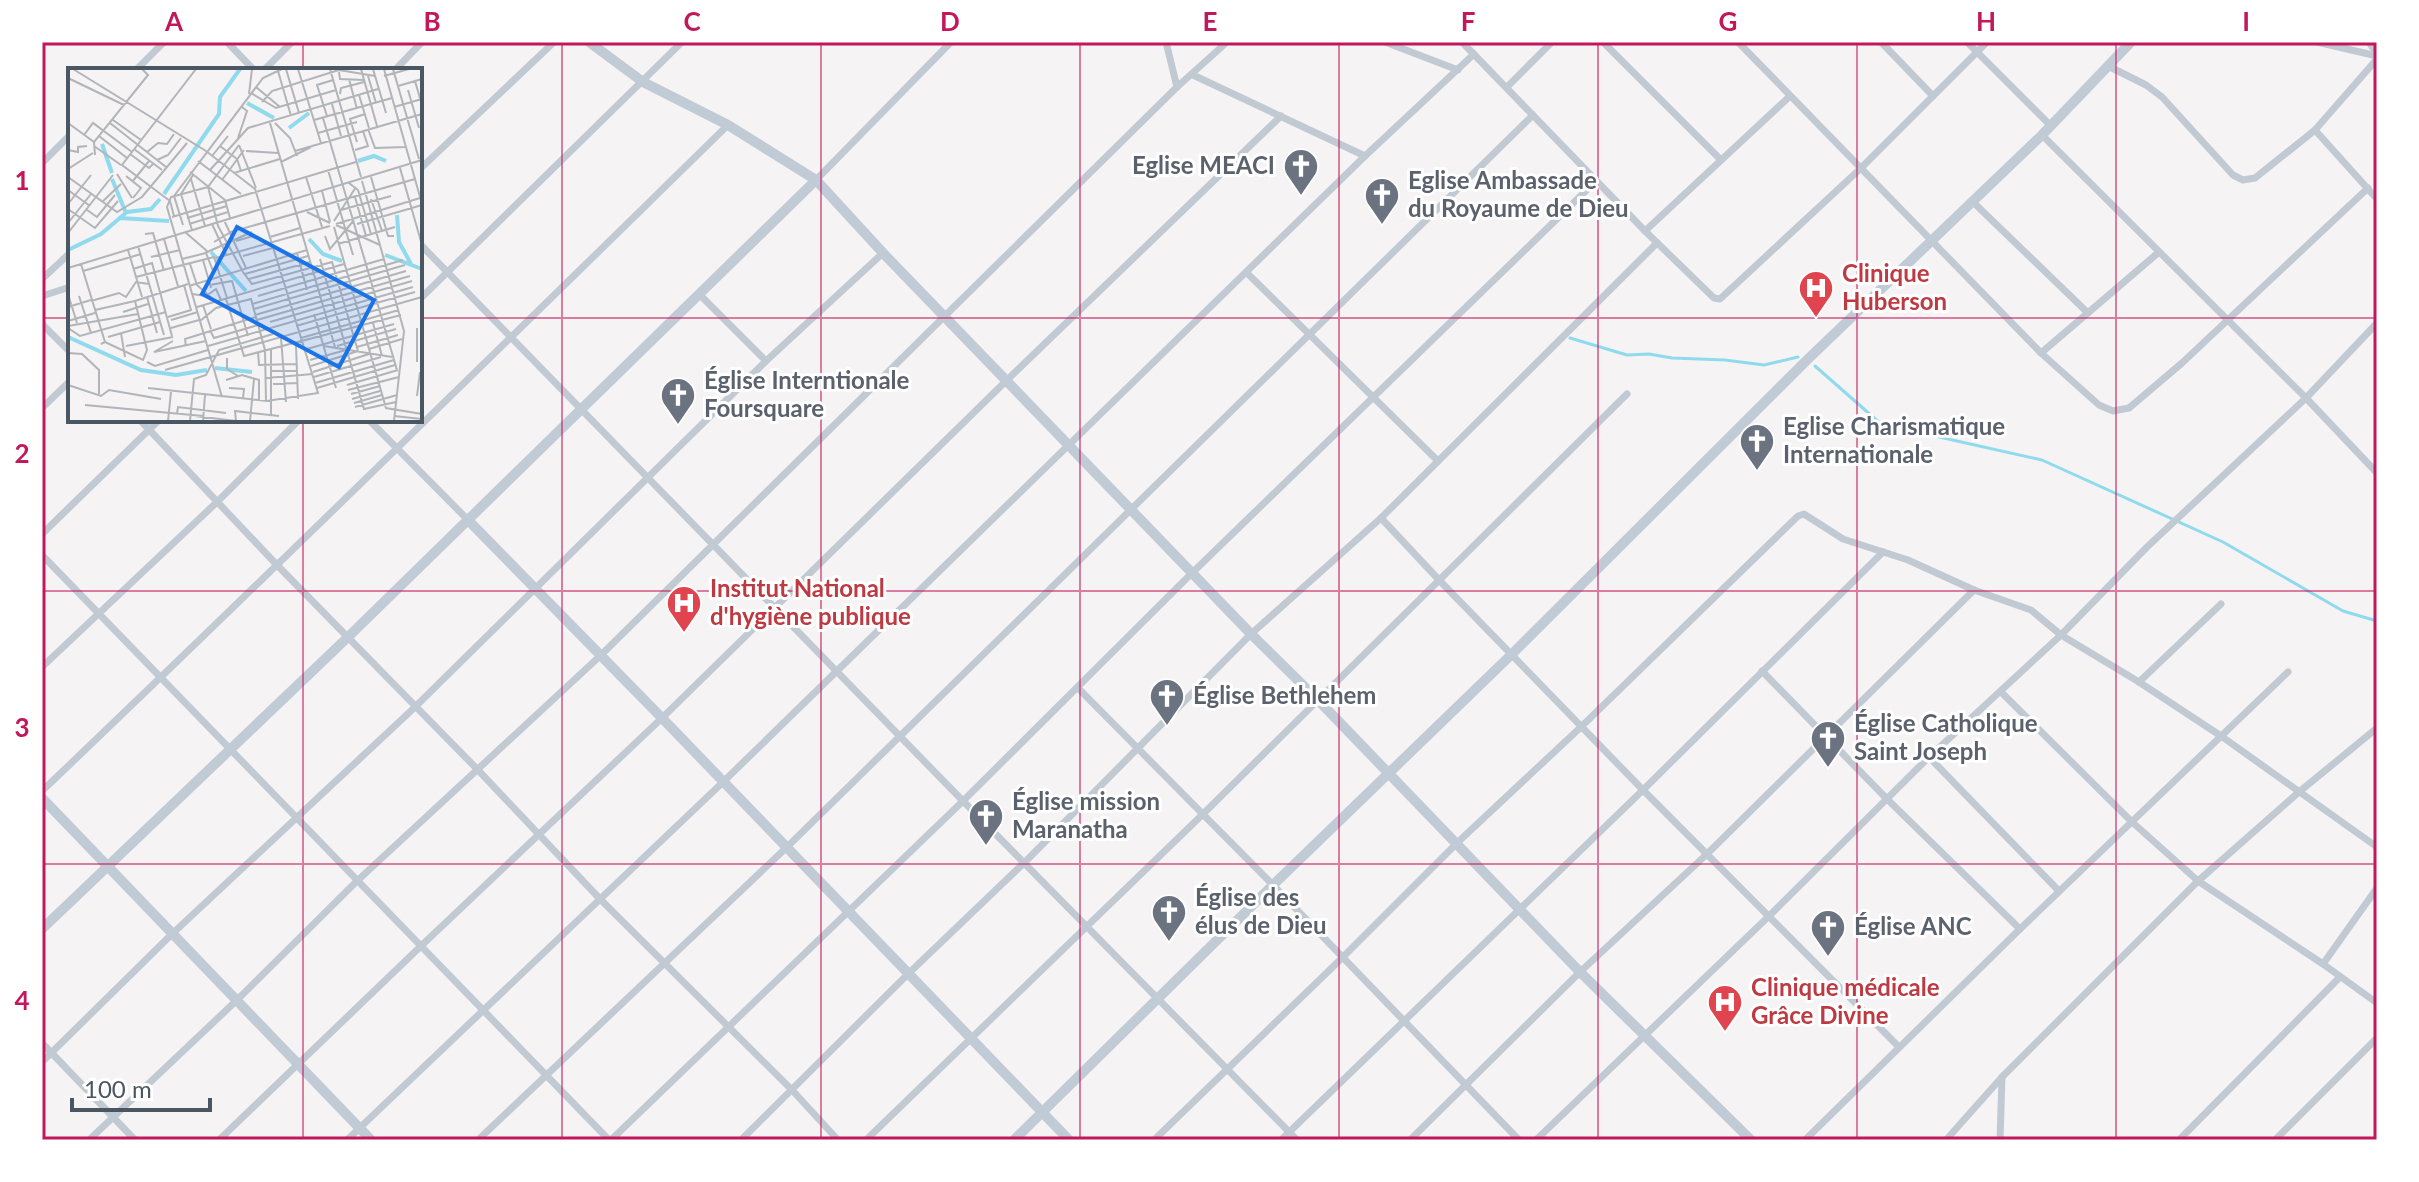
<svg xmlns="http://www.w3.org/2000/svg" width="2419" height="1182" font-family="Lato,sans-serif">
<rect width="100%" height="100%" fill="#f5f3f3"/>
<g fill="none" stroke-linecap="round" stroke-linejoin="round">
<g stroke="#90daee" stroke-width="3">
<polyline points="1570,338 1627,355 1649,354 1672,358 1725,360 1764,365 1798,357"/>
<polyline points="1815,366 1881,424 2042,460 2223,542 2343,611 2377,621"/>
</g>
<g stroke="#c1cad2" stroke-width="7">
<polyline points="227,42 254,70"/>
<polyline points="1166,42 1177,87"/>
<polyline points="1385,42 1458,70"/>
<polyline points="1462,42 1645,231 1714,298 1720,299 1860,169 1987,42"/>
<polyline points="1603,42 1721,160"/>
<polyline points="1738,42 2041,353 2099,405 2113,411 2129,408 2182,363 2368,188"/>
<polyline points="1881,42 1933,96"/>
<polyline points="1967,42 2050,125"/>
<polyline points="2317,42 2377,56"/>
<polyline points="2369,42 2377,54"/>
<polyline points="2108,66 2146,85 2162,97 2233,175 2243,180 2255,178 2315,130 2377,59"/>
<polyline points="136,70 164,42"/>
<polyline points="264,70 292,42"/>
<polyline points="395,70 422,42"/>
<polyline points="1193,75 1365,156"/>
<polyline points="1507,87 1552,42"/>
<polyline points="2315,130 2377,199"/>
<polyline points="2042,135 2306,398 2377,473"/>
<polyline points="42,163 70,135"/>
<polyline points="420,169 554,42"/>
<polyline points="816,180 951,42"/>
<polyline points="1973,202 2088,313"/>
<polyline points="1645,231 1789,97"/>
<polyline points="420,244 963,801 1297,1140"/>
<polyline points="1247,273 1438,461"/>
<polyline points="42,279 70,253"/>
<polyline points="699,294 766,361"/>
<polyline points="42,296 70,287"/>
<polyline points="420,299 682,42"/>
<polyline points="42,324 70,352"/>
<polyline points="2041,353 2159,252"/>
<polyline points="42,408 70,381"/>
<polyline points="140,420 276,564 478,770 600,899 792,1090 838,1140"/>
<polyline points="369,420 467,519"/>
<polyline points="1381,518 1440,581 1643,790 1899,1047"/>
<polyline points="42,534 159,420"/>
<polyline points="42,555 609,1140"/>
<polyline points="42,667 217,502 299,420"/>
<polyline points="1762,671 1887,799 2020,929"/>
<polyline points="2139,682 2221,604"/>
<polyline points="1078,688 1273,885 1519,1140"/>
<polyline points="2001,692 2131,821 2198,881 2323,964 2377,1003"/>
<polyline points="1929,757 2059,891"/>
<path d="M42 791C273 571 500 348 728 125"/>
<polyline points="2323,964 2377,888"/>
<polyline points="42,1043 135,1140"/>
<polyline points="42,1062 172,934 414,708 766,361 883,253"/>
<polyline points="89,1140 237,1000 357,881 600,656 1177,87 1227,42"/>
<polyline points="219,1140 421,946 662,718 1006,381 1281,116"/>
<polyline points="347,1140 722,783 1365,156 1474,54"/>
<polyline points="478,1140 786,848 1533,115"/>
<polyline points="611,1140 963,801 1192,573 1596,181"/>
<polyline points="741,1140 908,974 1025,862 1251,634 1381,518 1657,243"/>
<polyline points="866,1140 1202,815 1627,394"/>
<polyline points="1154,1140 1342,958 1457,843 1582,726 1798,516 1804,514 1843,539 1908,560 1974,590 2031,610 2061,635 2139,682 2221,736 2377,847"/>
<polyline points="1281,1140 1643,790 1883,552"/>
<polyline points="1410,1140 1580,972 1707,854 1974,590"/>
<polyline points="1536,1140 1768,917 1929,757 2061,635 2147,547 2306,398 2377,323"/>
<polyline points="1805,1140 2020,929 2288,672"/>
<polyline points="1946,1140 2002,1077 2198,881 2299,792 2377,728"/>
<polyline points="2000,1140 2002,1077"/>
<polyline points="2179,1140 2340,977"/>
<polyline points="2275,1140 2377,1038"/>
</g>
<g stroke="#c1cbd6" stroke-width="10">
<polyline points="589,42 643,82 728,125 816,180 883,253 1251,634 1318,700 1580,972 1751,1140"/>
<polyline points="467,519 662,718 1069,1140"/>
<polyline points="42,798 371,1140"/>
<polyline points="42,929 347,638 816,180"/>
<polyline points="1014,1140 1273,885 1512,654 1808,359 2042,135 2131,42"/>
</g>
</g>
<path fill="none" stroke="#c2185b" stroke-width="2" stroke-opacity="0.55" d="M303 42V70M562 42V1140M821 42V1140M1080 42V1140M1339 42V1140M1598 42V1140M1857 42V1140M2116 42V1140M42 318H70M420 318H2377M303 420V1140M42 591H2377M42 864H2377"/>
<defs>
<g id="church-pin" transform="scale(1.8)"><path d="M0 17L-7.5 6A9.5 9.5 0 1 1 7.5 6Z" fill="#6b7280" stroke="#fff"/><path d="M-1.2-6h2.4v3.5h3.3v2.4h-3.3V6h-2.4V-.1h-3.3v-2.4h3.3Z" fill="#fff"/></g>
<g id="hospital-pin" transform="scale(1.8)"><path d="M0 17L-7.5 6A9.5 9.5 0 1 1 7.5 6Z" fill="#e0444e" stroke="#fff"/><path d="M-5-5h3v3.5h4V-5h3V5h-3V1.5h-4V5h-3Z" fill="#fff"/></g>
</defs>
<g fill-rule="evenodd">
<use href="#church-pin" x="1301" y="166"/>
<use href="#church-pin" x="1382" y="195"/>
<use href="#hospital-pin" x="1816" y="288"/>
<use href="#church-pin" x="678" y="395"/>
<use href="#church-pin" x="1757" y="441"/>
<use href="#hospital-pin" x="684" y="603"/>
<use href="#church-pin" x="1167" y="696"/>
<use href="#church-pin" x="1828" y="738"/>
<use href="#church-pin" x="986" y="816"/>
<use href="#church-pin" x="1169" y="912"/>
<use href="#church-pin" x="1828" y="927"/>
<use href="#hospital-pin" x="1725" y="1002"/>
</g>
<g text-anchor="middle" stroke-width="6" stroke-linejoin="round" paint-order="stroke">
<g font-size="24" font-weight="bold" fill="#5b616d" stroke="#fff" text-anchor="start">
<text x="1275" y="174" text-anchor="end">Eglise MEACI</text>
<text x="1408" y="189">Eglise Ambassade<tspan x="1408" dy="28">du Royaume de Dieu</tspan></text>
<text x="704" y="389">Église Interntionale<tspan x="704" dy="28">Foursquare</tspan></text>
<text x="1783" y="435">Eglise Charismatique<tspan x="1783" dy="28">Internationale</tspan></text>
<text x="1193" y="704">Église Bethlehem</text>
<text x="1854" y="732">Église Catholique<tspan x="1854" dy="28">Saint Joseph</tspan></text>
<text x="1012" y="810">Église mission<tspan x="1012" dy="28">Maranatha</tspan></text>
<text x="1195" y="906">Église des<tspan x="1195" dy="28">élus de Dieu</tspan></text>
<text x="1854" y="935">Église ANC</text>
</g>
<g font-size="24" font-weight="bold" fill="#be3a42" stroke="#fff" text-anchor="start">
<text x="1842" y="282">Clinique<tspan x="1842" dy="28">Huberson</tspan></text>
<text x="710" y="597">Institut National<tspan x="710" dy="28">d'hygiène publique</tspan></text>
<text x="1751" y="996">Clinique médicale<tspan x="1751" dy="28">Grâce Divine</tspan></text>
</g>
</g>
<g transform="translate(68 68)">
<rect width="354" height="354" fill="#f5f3f3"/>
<path fill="none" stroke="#90daee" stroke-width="4" d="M179 35 206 50M221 60 241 45M34 76 44 105M290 93 306 88 318 93M44 111 58 145M96 126 151 46 152 29 172 1M329 147 331 174 343 196M52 150 101 153M241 171 255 186 274 193M0 182 33 166 59 144 83 141 92 131M143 184 178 223M317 187 354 201M0 269 73 302 108 307 139 302M147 300 184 304"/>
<path fill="none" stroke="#b1b4b9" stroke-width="2" d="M5 1 138 83 187 121 250 325 199 333 80 320M218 1 231 45M230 1 253 75M262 1 293 109M293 1 309 58M305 1 318 45M316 1 354 136M325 1 351 91M271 2 307 8M210 3 223 48M271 4 272 11 296 12M300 8 308 35M316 8 341 1M0 10 56 37M281 11 289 41M347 13 354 37M330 18 354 11M188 19 212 39M340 22 351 60M183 25 208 40 268 22M181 26 184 1M272 26 273 20 296 14M291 27 301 60M194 34 204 23 274 1M264 36 273 68M326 39 354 31M259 48 249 17 265 12M255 50 329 302M45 52 73 72M246 52 324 30M0 55 26 74M42 55 98 99M202 55 267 279M207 55 222 70 229 88M300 61 307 80 337 79M250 65 289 54M16 67 25 55 64 84M31 68 59 90M170 70 179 43 174 39M289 74 282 51 297 46M171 77 140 119 150 158 175 204 184 216 264 194 290 283 243 298M171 77 188 120M26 78 53 97M152 78 169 91 173 103M66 81 94 102M0 82 10 84V79L19 78M287 82 300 78 295 63M178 83 210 85M227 83 354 46M79 84 90 75 99 76 106 66M62 86 81 100 85 96M27 87 26 74 80 7 74 1M144 88 160 68M89 92 100 87 113 70M130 93 173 126M213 94 243 79M332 100 354 177M0 101 25 85M142 102 180 60 310 21M260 102 285 187M122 104 157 132 162 150M166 105 212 91M49 106 64 130M58 108 73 120 65 130M0 109 49 144 74 129 119 75M238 109 254 159M303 109 320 168H326M123 111 137 158M154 112 176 82M294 113 336 263 326 353M64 114 81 93M281 115 290 122 303 166M140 119 103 129 99 139 154 329M0 122 22 138M254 123 262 154M106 128 195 10 214 1M106 128 115 157M287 129 298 168M303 131 314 163M34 134 53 116M0 136 23 107M0 141 27 160 50 133M19 142 29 149 47 127M273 142 323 128M239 144 262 155M106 148 102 133 54 97 128 1M104 149 288 94M119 150 159 138M156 152 178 200M266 153 288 119M0 155 23 126M121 156 160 144M144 156 158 186M268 156 352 130M289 156 354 137M268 157 312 177M266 159 318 340 354 346M124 162 113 126 125 107M117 164 139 183M0 165 45 107M77 166 85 165 96 203M257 168 262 181 286 152M202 169 232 160M96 171 110 218M168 173 185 168 193 172M146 174 163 164 347 111M270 176 327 159M70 178 96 267M60 182 74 229M137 185 184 164M229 185 239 222M175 188 205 180M83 189 112 182M148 190 262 158M114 191 138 185 145 203M252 191 296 341 328 334M135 192 143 220M13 196 37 274 33 276M122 196 129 217 148 234M0 200 354 92M65 201 84 195 104 268M15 203 73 186M177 206 240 188M68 209 146 189 159 230M181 211 242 194M142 217 164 213 180 268M121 218 239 182M0 226 9 255M124 226 138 228 148 221 153 232M11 228 23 265M190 228 316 191M79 229 89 265M158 231 176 288 333 247M23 233 51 225 58 229 68 214 81 216M184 236 335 192M135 237 143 261M0 239 23 232M129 239 276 196M186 241 337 197M27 242 67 233M55 244 80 236M246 246 268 320M187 247 338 203M100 249 123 242 116 217M103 252 130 244M189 252 342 208M0 253 27 245M132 253 148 240 183 231 197 282 198 333M202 254 344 213M305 255 314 288M0 258 70 246M228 258 347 224M0 260 12 268 98 244M103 260 131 252M349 260V294M142 262 146 270 190 257M53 265 57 289M40 269 92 254M213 270 218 334M233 270 331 242M105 273 86 284 138 273M37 274 75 292 79 282 67 233 120 216M58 278 105 269M140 278 345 219M228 278 230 331M256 278 324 289M269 278 328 261M118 279 117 271 188 249M289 279 330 267M239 281 326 256M301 281 334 271M190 284 191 297 228 296M0 285 14 286 31 302V326M159 290V301L170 308M242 292 278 282M79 294 87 298 140 282M97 302 354 229M204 303H229M245 304 301 286M246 309 313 289M198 310 245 306M158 312 174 307 191 312V332M247 315 326 292M205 316 229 315M0 317 33 328 41 322 93 331M279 317 330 302M161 320 176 321 175 330M249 320 327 297M280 322 331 309M283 326 312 318M349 328 352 304M284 331 312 323M286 335 314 327M17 337 135 348M287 339 329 327M109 346 110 339 158 345M203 347V282M127 348 168 353M326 348 354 351M100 353 103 324M122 353 126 311 138 307 151 282 205 266M135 353 137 327M168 353 167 343 211 348M182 353 186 311"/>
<path fill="#1a73e8" fill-opacity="0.15" stroke="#1a73e8" stroke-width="4" d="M169 159 306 232 271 299 134 226Z"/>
<rect width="354" height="354" fill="none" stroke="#4a5661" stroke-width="4"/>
</g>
<rect width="2419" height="1182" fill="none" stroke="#ffffff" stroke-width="88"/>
<path d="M72 1098v12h138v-12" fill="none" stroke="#4a5661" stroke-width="4"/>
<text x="84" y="1098" font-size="24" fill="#4a5661" stroke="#ffffff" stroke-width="6" paint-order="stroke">100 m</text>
<rect x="44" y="44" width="2331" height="1094" fill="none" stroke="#c2185b" stroke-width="3"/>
<g font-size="26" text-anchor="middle" font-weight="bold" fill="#c2185b">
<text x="174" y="31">A</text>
<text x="432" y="31">B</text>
<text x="692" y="31">C</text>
<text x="950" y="31">D</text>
<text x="1210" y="31">E</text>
<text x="1468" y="31">F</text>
<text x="1728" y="31">G</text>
<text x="1986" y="31">H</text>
<text x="2246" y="31">I</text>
<text x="22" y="190">1</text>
<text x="22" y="463">2</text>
<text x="22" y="737">3</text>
<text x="22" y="1010">4</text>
</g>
</svg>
